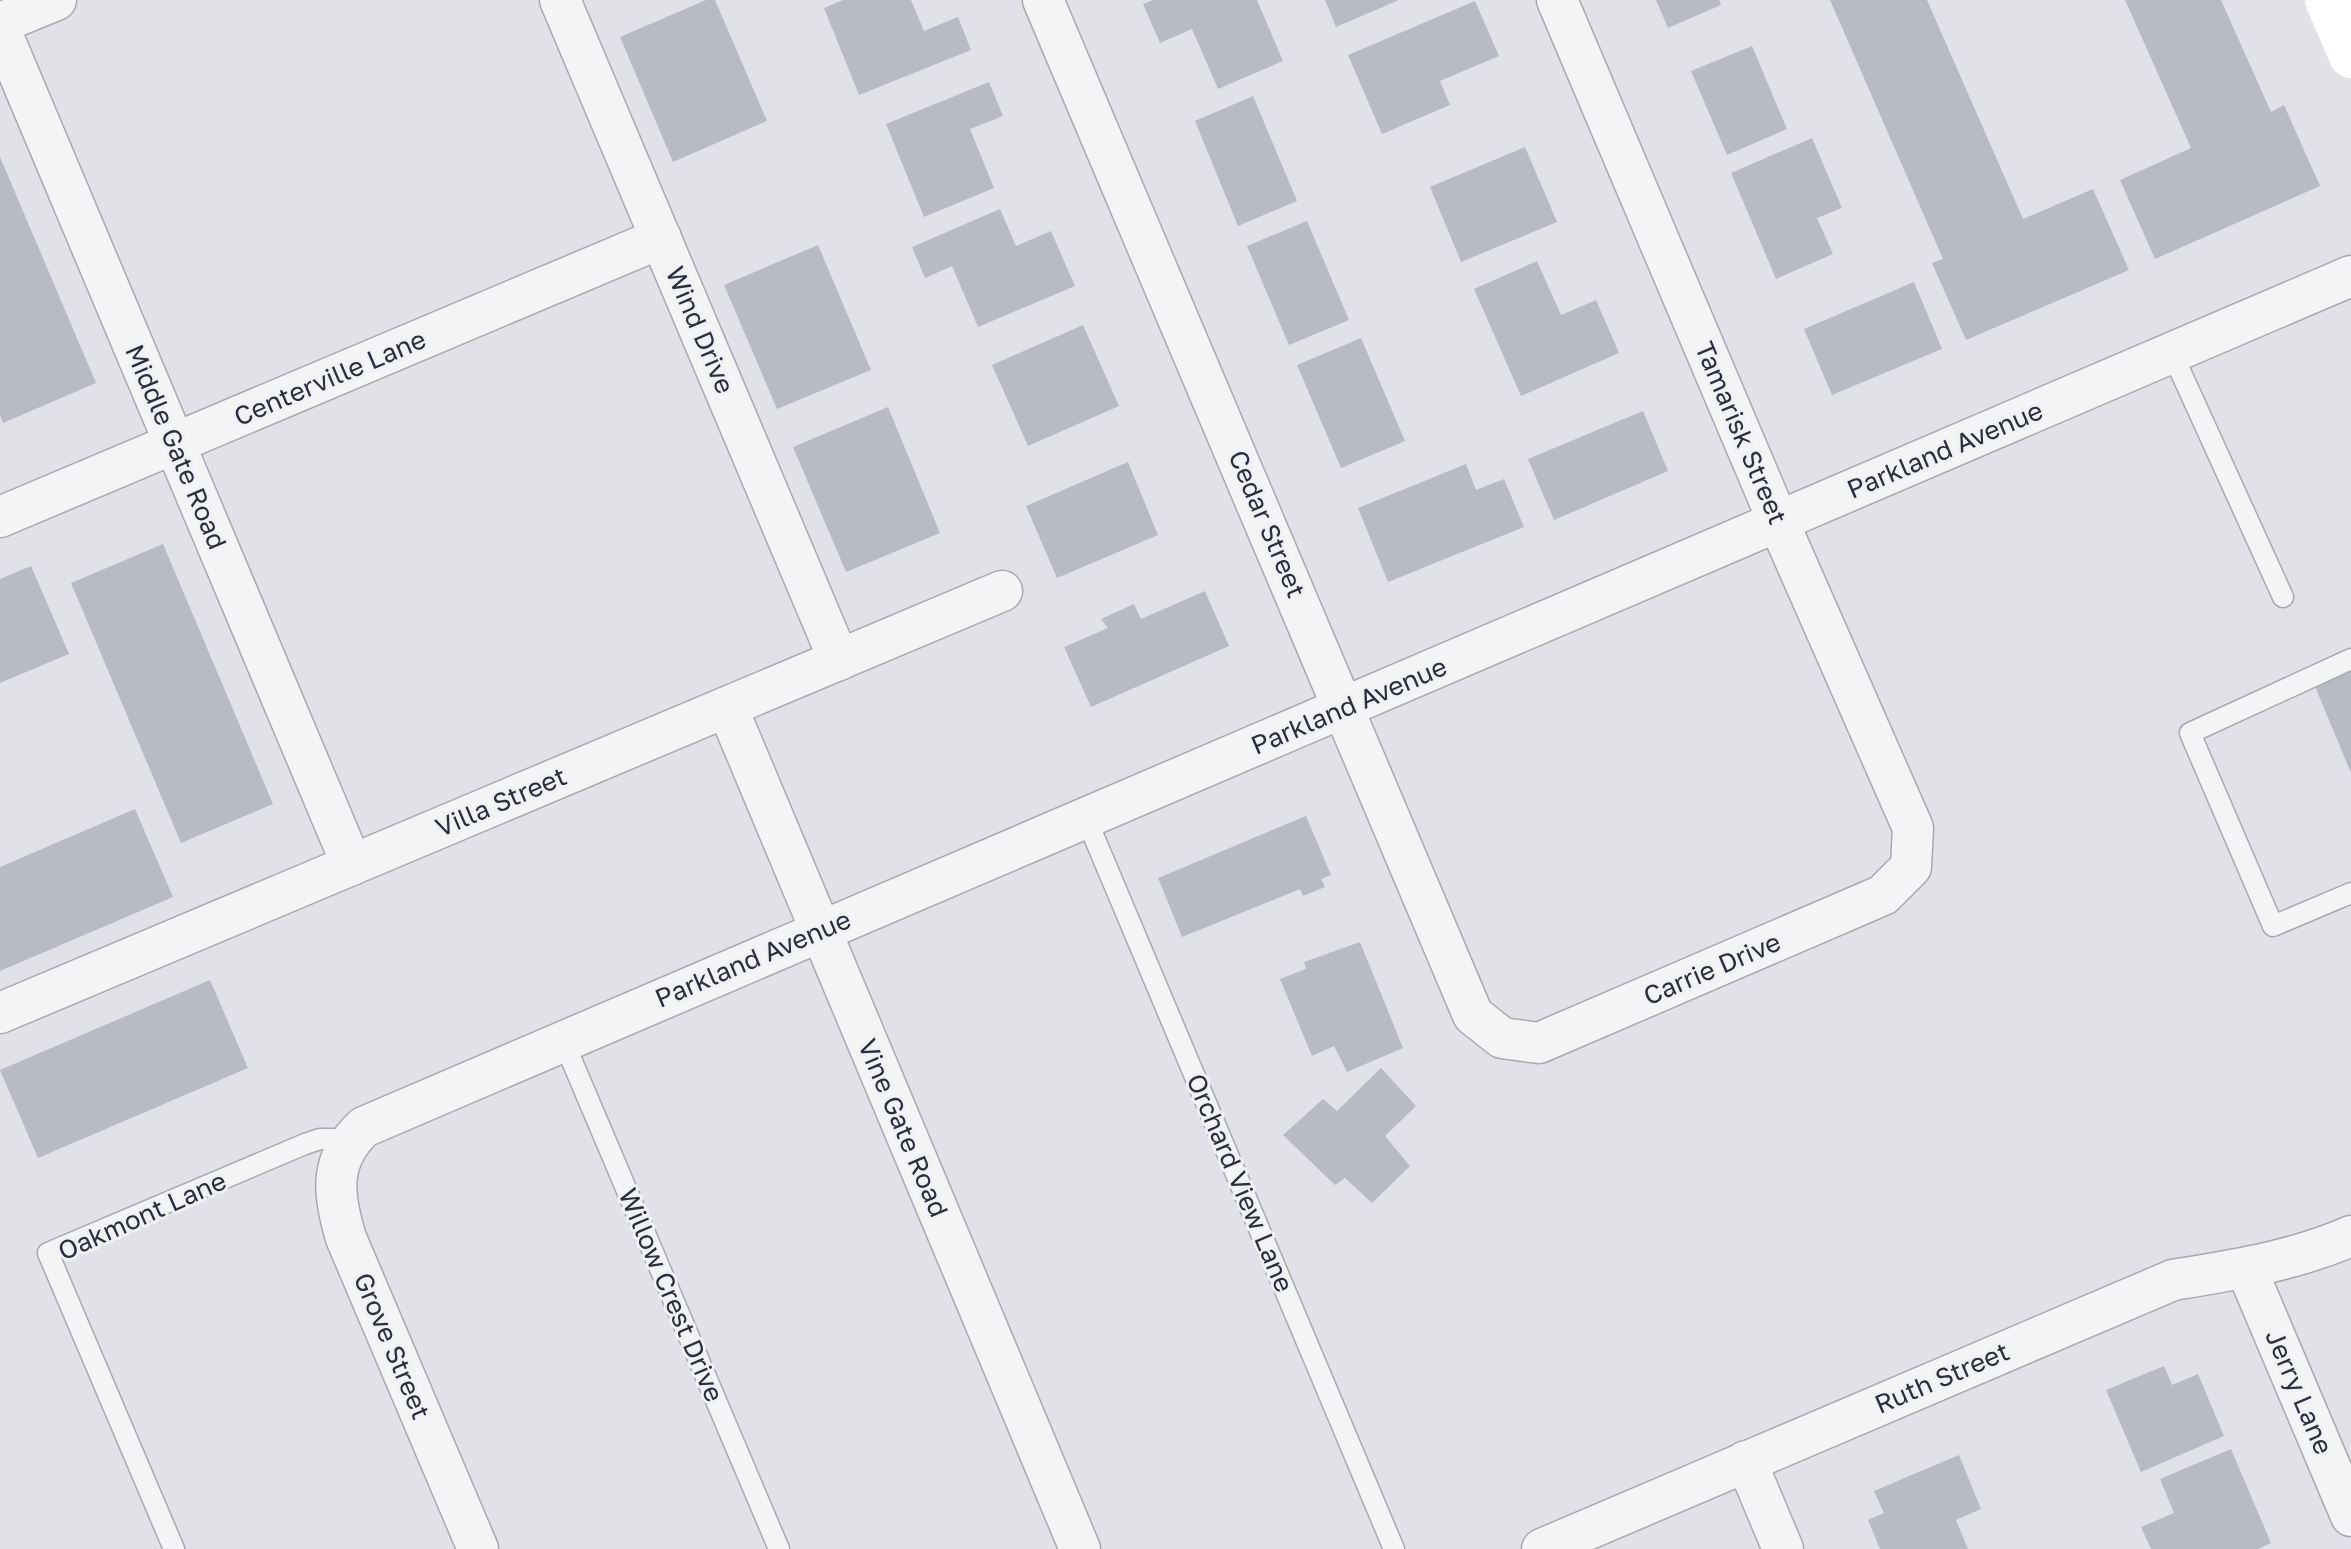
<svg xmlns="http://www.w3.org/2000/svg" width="2351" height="1549" font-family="'Golos Text',sans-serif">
<rect width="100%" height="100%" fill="#e1e2e8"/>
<g fill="#b8bbc4">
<polygon points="706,0 715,0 767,121 673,162 620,37"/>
<polygon points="843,0 911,0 924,31 958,17 971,50 859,95 824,8"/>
<polygon points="1153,0 1257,0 1283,61 1218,89 1192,29 1160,43 1143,4"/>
<polygon points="1325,0 1399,0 1336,27"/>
<polygon points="1656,0 1719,0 1721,5 1668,28"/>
<polygon points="1830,0 1927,0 2023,219 2093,189 2129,270 1966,340 1932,263 1943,259"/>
<polygon points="2125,0 2221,0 2271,112 2284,105 2320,186 2155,259 2120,180 2191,148"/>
<polygon points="1475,1 1499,56 1440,81 1450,105 1382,134 1348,55"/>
<polygon points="1752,46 1787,129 1727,155 1691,71"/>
<polygon points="989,82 1003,116 970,129 994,188 924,217 886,124"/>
<polygon points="1253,96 1297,201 1238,226 1195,121"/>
<polygon points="1812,138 1842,208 1817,218 1833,254 1776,279 1731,173"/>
<polygon points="1525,147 1557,222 1461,262 1430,187"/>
<polygon points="0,157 96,383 3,423 0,415"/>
<polygon points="1000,209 1016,246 1051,231 1075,286 978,327 952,266 925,278 912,247"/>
<polygon points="1307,221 1349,320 1289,345 1247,246"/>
<polygon points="818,245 871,370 777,409 724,285"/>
<polygon points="1537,261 1561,315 1596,300 1619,353 1521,396 1474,289"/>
<polygon points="1914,282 1942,349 1832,395 1804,329"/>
<polygon points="1083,325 1119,406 1028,446 992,365"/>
<polygon points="1361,338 1405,441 1341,468 1297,365"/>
<polygon points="888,407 940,533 846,572 793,447"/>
<polygon points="1643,411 1668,471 1554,520 1528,459"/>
<polygon points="1128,462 1158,535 1057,578 1026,506"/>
<polygon points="1466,464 1476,490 1504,479 1524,527 1388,582 1358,508"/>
<polygon points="163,544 273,804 181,843 71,583"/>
<polygon points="31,566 69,654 0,683 0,579"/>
<polygon points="1205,591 1229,646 1091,707 1064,647 1108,628 1101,619 1134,604 1141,619"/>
<polygon points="2351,668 2351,773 2314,684"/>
<polygon points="135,809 173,897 0,971 0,867"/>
<polygon points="1306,816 1331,875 1321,879 1325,887 1303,896 1300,889 1182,937 1158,878"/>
<polygon points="1360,942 1403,1048 1347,1072 1334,1046 1312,1056 1280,979 1306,969 1304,962"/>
<polygon points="210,980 248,1068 38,1158 0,1070"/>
<polygon points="1381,1068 1416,1106 1385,1136 1410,1166 1372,1203 1345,1178 1335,1185 1283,1135 1323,1099 1337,1111"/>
<polygon points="2164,1366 2172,1385 2198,1374 2224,1436 2141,1472 2106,1390"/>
<polygon points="2231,1449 2271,1543 2258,1549 2151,1549 2141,1527 2174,1513 2160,1479"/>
<polygon points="1959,1455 1981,1509 1956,1520 1968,1549 1880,1549 1868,1520 1884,1513 1874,1491"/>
</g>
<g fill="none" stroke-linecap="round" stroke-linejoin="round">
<g stroke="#a7a9b1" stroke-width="23">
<g id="service">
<polyline points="2172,353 2283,597"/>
<polyline points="2351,659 2190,733 2273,926 2351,893"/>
<polyline points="1086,818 1394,1549"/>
<polyline points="563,1040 779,1549"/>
<polyline points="174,1549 48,1253 305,1144 320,1139 351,1139"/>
</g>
</g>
<g stroke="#a7a9b1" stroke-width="43">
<g id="minor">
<polyline points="560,0 839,660"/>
<polyline points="1043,0 1473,1015 1502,1038 1539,1043 1883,895 1911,867 1913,828 1778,521 1557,0"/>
<polyline points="0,23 56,0"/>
<polyline points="0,29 352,865"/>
<polyline points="0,517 661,238"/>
<polyline points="727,707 1080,1549"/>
<polyline points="0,1013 1002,591"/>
<polyline points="2246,1268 2351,1516"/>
<polyline points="1746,1461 1783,1549"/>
<path d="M478 1549 346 1238C333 1195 328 1160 364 1127L2351 276"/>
<path d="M1542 1549 2173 1280C2234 1270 2294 1261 2351 1236"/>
</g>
</g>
<use href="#service" stroke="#f3f4f6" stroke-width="20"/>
<use href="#minor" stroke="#f3f4f6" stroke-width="40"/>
<polyline stroke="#fff" stroke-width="44" points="2327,0 2351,56"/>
</g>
<g text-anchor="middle" stroke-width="6" stroke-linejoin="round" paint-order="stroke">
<g font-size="26" fill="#2b2f3d" stroke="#f0f1f5">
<text transform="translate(700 330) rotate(67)" y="9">Wind Drive</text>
<text transform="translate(330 378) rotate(-23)" y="9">Centerville Lane</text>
<text transform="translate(1741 433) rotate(67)" y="9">Tamarisk Street</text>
<text transform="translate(176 447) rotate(67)" y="9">Middle Gate Road</text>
<text transform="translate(1945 450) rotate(-23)" y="9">Parkland Avenue</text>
<text transform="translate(1267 524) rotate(67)" y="9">Cedar Street</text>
<text transform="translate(1349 706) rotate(-23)" y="9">Parkland Avenue</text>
<text transform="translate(501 802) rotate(-23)" y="9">Villa Street</text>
<text transform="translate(753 959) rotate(-23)" y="9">Parkland Avenue</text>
<text transform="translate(1712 969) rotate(-23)" y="9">Carrie Drive</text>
<text transform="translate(903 1128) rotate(67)" y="9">Vine Gate Road</text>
<text transform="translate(1240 1183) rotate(67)" y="9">Orchard View Lane</text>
<text transform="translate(142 1216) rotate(-24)" y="9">Oakmont Lane</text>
<text transform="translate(671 1295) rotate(67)" y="9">Willow Crest Drive</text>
<text transform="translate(392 1346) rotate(67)" y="9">Grove Street</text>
<text transform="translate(1942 1378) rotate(-23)" y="9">Ruth Street</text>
<text transform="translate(2299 1392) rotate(67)" y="9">Jerry Lane</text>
</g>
</g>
</svg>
